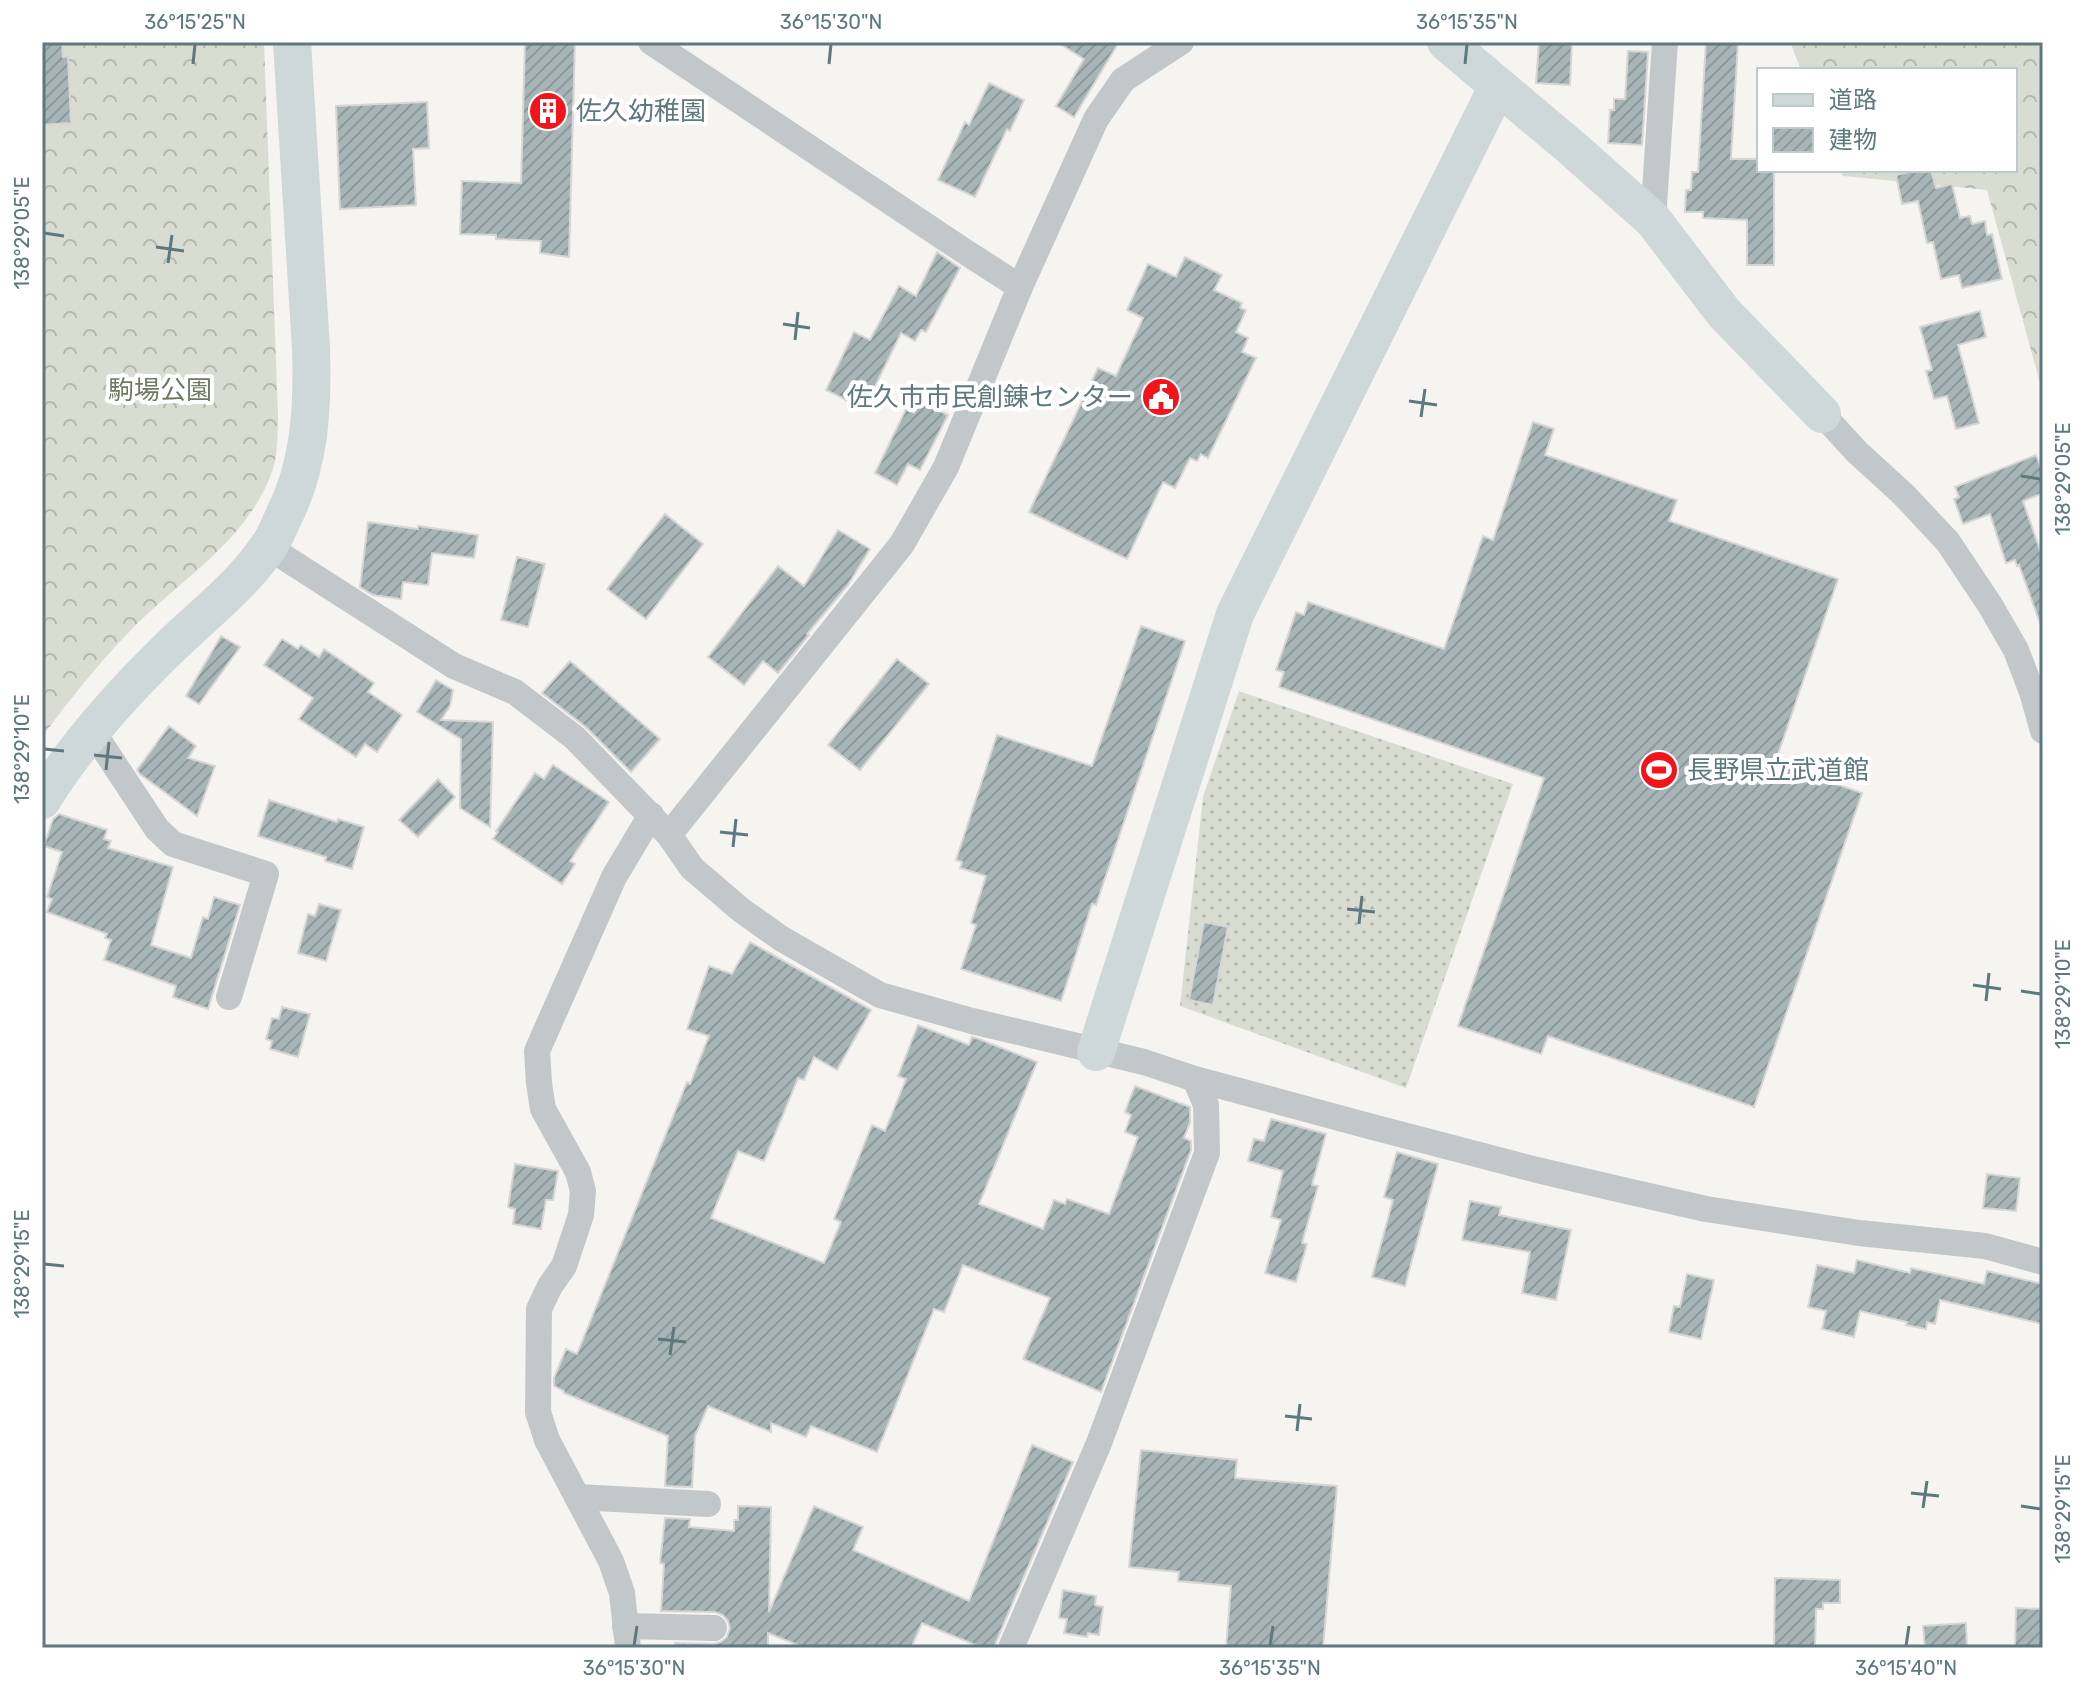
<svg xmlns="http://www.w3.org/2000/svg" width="2085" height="1690" font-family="Rubik,'Noto Sans JP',sans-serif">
<defs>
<pattern id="grass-dots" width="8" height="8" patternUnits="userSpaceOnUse" patternTransform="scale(2)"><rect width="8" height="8" fill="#d9ddd1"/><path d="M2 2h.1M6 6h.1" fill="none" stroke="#b3b8af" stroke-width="1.8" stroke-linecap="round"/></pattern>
<pattern id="forest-crowns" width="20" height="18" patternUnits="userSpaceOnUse" patternTransform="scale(2)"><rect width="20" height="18" fill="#d9ddd1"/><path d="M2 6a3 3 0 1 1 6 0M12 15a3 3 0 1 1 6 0" fill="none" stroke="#b3b8af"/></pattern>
<pattern id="building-hatch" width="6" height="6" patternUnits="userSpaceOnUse" patternTransform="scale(2)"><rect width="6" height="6" fill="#a8b5b6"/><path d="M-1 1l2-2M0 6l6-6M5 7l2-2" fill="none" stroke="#8c9899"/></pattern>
</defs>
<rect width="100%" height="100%" fill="#f5f4f1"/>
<polygon fill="url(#grass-dots)" points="1239,691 1513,784 1406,1088 1180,1006 1203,797"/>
<g fill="url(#forest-crowns)">
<path d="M42 42H264L278 414C278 432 278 451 273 469 251 535 189 574 141 620 107 653 70 699 42 737Z"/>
<polygon points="1790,42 2043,42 2043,394 1987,190 1843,176 1840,170 2015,170 2015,70 1801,70"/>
</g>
<g fill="url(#building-hatch)" stroke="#d6d6d4" stroke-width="2">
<polygon points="42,42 62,42 63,57 68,56 71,123 42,125"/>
<polygon points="525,42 575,42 569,257 540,253 541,241 496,239 496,235 460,234 462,181 521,183"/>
<polygon points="1057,42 1119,42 1074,117 1056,106 1084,59"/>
<polygon points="1539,42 1572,42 1570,85 1536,83"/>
<polygon points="1706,42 1738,42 1731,159 1759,159 1759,170 1774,170 1774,265 1747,265 1747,220 1703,218 1703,212 1685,212 1686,190 1691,190 1692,172 1698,172"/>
<polygon points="1628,51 1648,52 1642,145 1608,143 1610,110 1614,110 1614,99 1625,99"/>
<polygon points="989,83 1024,100 1010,131 1007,129 975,197 938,180 965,122 969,125"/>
<polygon points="427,102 429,148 413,149 416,205 340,209 336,106"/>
<polygon points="1919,170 1931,170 1936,188 1952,184 1960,218 1970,216 1972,224 1985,221 1987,235 1992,234 2002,279 1962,288 1959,275 1941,279 1933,242 1927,243 1918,201 1902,204 1896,175"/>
<polygon points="937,252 960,268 926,332 921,330 915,341 901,333 864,409 826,390 854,332 870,340 899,286 916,296"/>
<polygon points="1185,257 1222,275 1214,290 1242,303 1240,308 1246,310 1236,332 1248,338 1242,352 1256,358 1208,458 1201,454 1197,461 1190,458 1175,488 1163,482 1127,559 1029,512 1098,368 1116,376 1143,318 1127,310 1148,264 1176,277"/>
<polygon points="1980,311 1986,337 1958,345 1979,423 1956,429 1947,396 1934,399 1926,371 1932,370 1920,327"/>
<polygon points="920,401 948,415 920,470 908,464 897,485 875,473 906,409 914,413"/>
<polygon points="1533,422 1554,429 1545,455 1677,500 1669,521 1838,579 1775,763 1862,793 1754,1107 1548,1036 1541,1054 1458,1026 1544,778 1279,687 1284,672 1276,670 1296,612 1304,615 1308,602 1444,649 1483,536 1493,540"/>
<polygon points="2036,455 2043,473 2043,493 2023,501 2043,559 2043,623 2040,623 2019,565 2017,566 2015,560 2006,563 1990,514 1963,524 1954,499 1959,497 1955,487"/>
<polygon points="665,514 703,544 646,619 607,589"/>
<polygon points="368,522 418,529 418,526 478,535 474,558 432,553 428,585 403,582 401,599 373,595 360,587"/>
<polygon points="838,530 870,549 848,585 807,634 809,635 778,673 763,661 744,685 708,657 778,566 804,586"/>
<polygon points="517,557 545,564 528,627 501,620"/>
<polygon points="1141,626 1185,641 1096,905 1092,904 1061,1001 961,969 976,925 971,923 986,876 960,868 962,862 956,860 997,735 1092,766"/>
<polygon points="221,636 240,647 199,704 186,696"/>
<polygon points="282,639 298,649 301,645 319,657 324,649 374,683 368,692 402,715 377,752 365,744 356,757 299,719 313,698 264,665"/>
<polygon points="897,659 929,684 860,770 828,745"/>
<polygon points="570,661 660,739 631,772 586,727 542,693"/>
<polygon points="436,680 453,690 450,706 441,720 493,722 490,827 460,808 461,739 417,712"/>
<polygon points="169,726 196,746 188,758 215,766 197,816 140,774 137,770"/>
<polygon points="553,765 609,802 570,861 575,864 562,884 493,839 498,832 496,831 535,773 544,779"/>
<polygon points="438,779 455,797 418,837 399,820"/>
<polygon points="269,800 337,822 338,819 364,827 352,869 325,861 326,857 258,836"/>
<polygon points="59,814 107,830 104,839 111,841 108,848 173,867 151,945 191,958 203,917 208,919 214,897 240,905 208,1009 173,997 176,986 104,960 111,940 105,938 107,934 47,912 52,899 47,897 62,852 44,846 53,819"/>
<polygon points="319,904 341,910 326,961 298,953 308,914 315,916"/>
<polygon points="1204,922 1228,927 1213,1005 1189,1000"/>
<polygon points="750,942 871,1010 837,1070 814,1057 804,1080 798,1078 764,1161 738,1151 711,1218 824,1263 841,1222 834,1219 872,1125 885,1131 906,1079 898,1076 918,1025 969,1045 972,1037 979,1039 1037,1062 979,1204 1043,1229 1054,1200 1065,1204 1067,1199 1109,1214 1138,1137 1125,1132 1131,1115 1125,1112 1135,1086 1190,1107 1190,1122 1184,1138 1191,1141 1191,1150 1101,1392 1023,1359 1050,1298 963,1265 944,1312 934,1309 877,1452 811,1426 806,1437 771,1423 771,1432 708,1406 695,1436 692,1487 665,1486 668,1436 564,1393 564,1391 554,1386 554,1378 566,1349 577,1354 687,1082 690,1084 709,1036 687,1029 709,966 732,974"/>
<polygon points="282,1007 310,1014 298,1057 270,1049 272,1041 266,1039 272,1018 279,1019"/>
<polygon points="1271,1119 1326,1134 1312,1185 1318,1186 1302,1243 1307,1244 1296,1282 1265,1273 1281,1220 1271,1217 1283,1171 1248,1161 1254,1139 1264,1141"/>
<polygon points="1397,1152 1438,1164 1405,1286 1372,1277 1393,1200 1384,1197"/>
<polygon points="515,1164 558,1171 553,1200 546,1200 541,1229 513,1224 515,1209 508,1207"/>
<polygon points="1987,1174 2020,1178 2016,1211 1983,1208"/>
<polygon points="1470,1201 1501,1207 1499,1215 1571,1230 1556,1300 1522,1293 1530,1252 1462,1240"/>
<polygon points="1857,1260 1910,1273 1911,1268 1984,1284 1987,1271 2043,1284 2043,1324 1940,1300 1935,1324 1927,1322 1926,1329 1906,1325 1907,1322 1860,1311 1854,1337 1822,1329 1826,1311 1808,1307 1817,1265 1854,1273"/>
<polygon points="1687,1274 1714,1280 1701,1339 1669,1332 1674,1306 1680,1307"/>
<polygon points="1032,1445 1073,1462 996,1642 995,1648 983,1648 922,1623 911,1648 805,1648 768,1633 768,1648 675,1648 675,1643 714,1644 721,1642 727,1637 730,1628 728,1621 723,1615 715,1612 661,1611 664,1564 660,1563 665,1518 690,1519 689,1527 734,1531 734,1520 738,1520 738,1506 771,1507 769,1612 814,1506 863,1527 853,1550 969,1601"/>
<polygon points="1141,1450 1237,1460 1235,1478 1337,1486 1323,1648 1226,1648 1231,1586 1178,1581 1179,1572 1129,1567"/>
<polygon points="1775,1578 1840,1580 1840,1603 1823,1603 1823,1609 1816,1609 1815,1648 1774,1648"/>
<polygon points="1063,1590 1096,1596 1095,1605 1103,1607 1099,1635 1088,1633 1087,1637 1064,1633 1067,1619 1059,1618"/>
<polygon points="2016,1608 2043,1609 2043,1648 2015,1648"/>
<polygon points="1966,1623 1967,1648 1925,1648 1923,1626"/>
</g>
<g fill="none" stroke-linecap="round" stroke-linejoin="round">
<g stroke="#c2c8c9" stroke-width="26">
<polyline points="651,42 964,251 1020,287 946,467 902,544 669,835"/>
<polyline points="1653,220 1665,42"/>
<polyline points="1020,287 1096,119 1123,80 1181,42"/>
<polyline points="1822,414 1857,452 1904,495 1948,542 1990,605 2016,650 2032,692 2043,731"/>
<polyline points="268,547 454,666 515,692 575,738 669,835 692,868 741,910 782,939 880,995 972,1021 1144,1062 1195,1079 1365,1125 1537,1170 1618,1189 1706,1209 1859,1233 1985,1246 2043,1262"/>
<polyline points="93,732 157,829 173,844 266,874 229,997"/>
<polyline points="577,1497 708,1504"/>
<polyline points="625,1626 714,1628"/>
<polyline points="628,1648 622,1593 611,1561 547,1440 538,1412 539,1309 550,1286 564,1266 581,1215 583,1191 578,1172 543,1109 539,1083 537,1051 614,877 651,815"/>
<polyline points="1011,1648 1099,1443 1207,1153 1206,1105 1195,1079"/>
</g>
<g stroke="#ced8d9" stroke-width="38">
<polyline points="1446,42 1572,148 1653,220 1724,313 1822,414"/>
<path d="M42 800C74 748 122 694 166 651 200 617 241 587 268 547 274 539 278 529 282 520 310 466 313 409 311 349L292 42"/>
<polyline points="1096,1052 1235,614 1498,86"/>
</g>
</g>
<path fill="none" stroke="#5d797e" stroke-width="3" d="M193 64 195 44M829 64 831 44M1465 64 1467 44M44 233 64 236M156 247 184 251M168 263 172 235M783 324 810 328M795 340 798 312M1409 401 1437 405M1421 417 1425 389M2021 476 2041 479M44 749 64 751M94 755 122 758M106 770 109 742M720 832 748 835M733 847 736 819M1347 909 1375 912M1359 924 1362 896M1973 985 2001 989M2021 991 2041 994M1986 1001 1989 973M44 1264 64 1266M658 1339 686 1342M670 1355 674 1327M1285 1416 1312 1419M1297 1431 1300 1404M1911 1493 1939 1496M2021 1506 2041 1509M1923 1508 1927 1481M634 1646 637 1626M1270 1646 1273 1626M1906 1646 1909 1626"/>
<defs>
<g id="building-disc" transform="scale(2)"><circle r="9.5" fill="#f2141a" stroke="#fff"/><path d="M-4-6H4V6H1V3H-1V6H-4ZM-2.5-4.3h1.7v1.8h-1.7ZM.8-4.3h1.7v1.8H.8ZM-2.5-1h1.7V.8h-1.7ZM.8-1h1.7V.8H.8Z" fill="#fff"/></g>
<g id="civic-disc" transform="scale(2)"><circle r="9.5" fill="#f2141a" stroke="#fff"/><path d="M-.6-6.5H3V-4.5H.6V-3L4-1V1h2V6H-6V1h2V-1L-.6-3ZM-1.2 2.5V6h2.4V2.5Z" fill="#fff"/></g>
<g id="stadium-disc" transform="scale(2)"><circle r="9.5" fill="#f2141a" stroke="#fff"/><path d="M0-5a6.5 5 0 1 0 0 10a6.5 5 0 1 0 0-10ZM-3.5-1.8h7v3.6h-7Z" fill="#fff"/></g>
</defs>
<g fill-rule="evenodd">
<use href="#building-disc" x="548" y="111"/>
<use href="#civic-disc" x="1161" y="397"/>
<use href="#stadium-disc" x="1659" y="770"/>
</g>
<g text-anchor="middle" stroke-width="8" stroke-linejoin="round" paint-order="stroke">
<g font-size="26" fill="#5d797e" stroke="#fff" text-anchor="start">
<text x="576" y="120">佐久幼稚園</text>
<text x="1133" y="406" text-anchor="end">佐久市市民創錬センター</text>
<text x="1687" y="779">長野県立武道館</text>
</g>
<g font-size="26" fill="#6d7b61" stroke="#fff">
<text x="160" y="399">駒場公園</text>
</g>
</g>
<rect width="2085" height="1690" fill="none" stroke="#ffffff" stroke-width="88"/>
<rect x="1757" y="68" width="260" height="104" fill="#ffffff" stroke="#bec9cb" stroke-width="2"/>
<rect x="1773" y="94" width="40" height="12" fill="#ced8d9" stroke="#bec9cb" stroke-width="2"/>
<text x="1829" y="108" font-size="24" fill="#5d797e">道路</text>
<rect x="1773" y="128" width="40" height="24" fill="url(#building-hatch)" stroke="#bec9cb" stroke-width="2"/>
<text x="1829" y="148" font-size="24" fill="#5d797e">建物</text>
<rect x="44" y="44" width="1997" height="1602" fill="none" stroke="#5d797e" stroke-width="3"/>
<g font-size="20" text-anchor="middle" fill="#5d797e">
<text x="195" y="29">36°15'25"N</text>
<text x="831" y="29">36°15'30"N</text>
<text x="1467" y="29">36°15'35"N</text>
<text transform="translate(22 233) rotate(-90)" y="7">138°29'05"E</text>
<text transform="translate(2063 479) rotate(-90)" y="7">138°29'05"E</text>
<text transform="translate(22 749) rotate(-90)" y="7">138°29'10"E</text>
<text transform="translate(2063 994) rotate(-90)" y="7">138°29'10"E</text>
<text transform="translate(22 1264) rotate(-90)" y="7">138°29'15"E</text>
<text transform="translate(2063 1509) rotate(-90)" y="7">138°29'15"E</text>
<text x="634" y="1675">36°15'30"N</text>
<text x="1270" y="1675">36°15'35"N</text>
<text x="1906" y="1675">36°15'40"N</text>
</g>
</svg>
